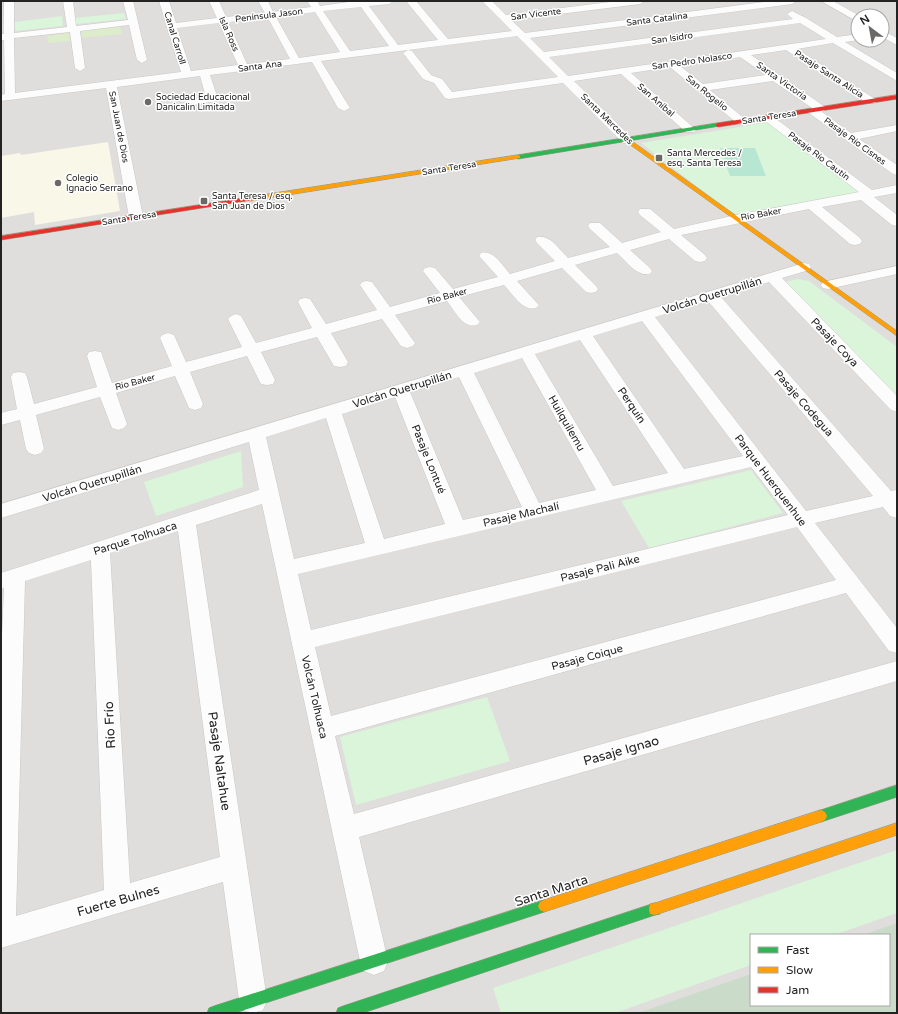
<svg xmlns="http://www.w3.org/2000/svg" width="898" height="1014" font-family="'Varela Round',sans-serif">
<rect width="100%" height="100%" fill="#f0eeeb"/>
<path fill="#dfdedc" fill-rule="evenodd" d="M1 1H897V1013H1ZM858 16H882V40H858ZM751 935H889V1005H751Z"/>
<polygon fill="#f8f7e8" points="108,142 120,211 35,225 34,212 1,218 1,156 20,153 21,155"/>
<g fill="#ddeccb">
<polygon points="120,26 122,34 82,38 81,31"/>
<polygon points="69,33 70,41 48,43 47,36"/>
</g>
<polygon fill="#cadbca" points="897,923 897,1013 638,1013 751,974 751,1005 889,1005 889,935 863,935"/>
<g fill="#daf5da">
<polygon points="124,13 126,19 76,24 75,18"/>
<polygon points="62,16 63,26 15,31 15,22"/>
<polygon points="770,122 864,194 735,216 641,143"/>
<polygon points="798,279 809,281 897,347 897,399 782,283"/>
<polygon points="241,451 243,487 156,516 144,482"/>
<polygon points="751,470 783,513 649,548 621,501"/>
<polygon points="487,697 510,761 356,805 340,737"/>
<polygon points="897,850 897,913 834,935 751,935 751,965 615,1013 501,1013 493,988"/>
</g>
<polygon fill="#b7e6d2" points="720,148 755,148 766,176 730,176"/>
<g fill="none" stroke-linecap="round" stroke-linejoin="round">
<g stroke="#c9c8c7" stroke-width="1">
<g id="street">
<path d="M4 1H14V33L67 27 63 1H73L76 26 128 20 123 1H133L147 60 142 63 137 60 129 25 80 31 85 68 80 71 75 68 70 32 14 38 15 93 181 72 159 1H169L176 23 217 18 209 1H219L226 17 265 13 258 1H268L273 12 311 7 307 1H317L320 6 356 1H394L389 4 369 6 398 45 438 40 406 1H416L448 39 512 31 482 1H492L506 15 618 1H645L640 4 511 20 525 33 771 1H797L792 4 530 38 544 52 793 19 787 14 792 11 806 18 837 37 858 34V40L845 42 897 73V81L833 43 797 49 875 99 877 101 875 103H867L786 50 751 55 825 107 827 109 822 112 851 133 897 125V131L859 139 897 165V175L893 174 809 113 807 111 812 108 773 81 710 90 746 120 748 122 746 124H738L670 67 631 73 694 128 696 130 694 132H686L621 74 574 81 631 137 633 140 631 143H623L563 83 449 99 445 98 434 83 423 79 403 53 408 50 321 61 350 108 344 111 338 108 312 62 210 75 218 99 216 101 193 105 187 102 189 100 206 97 200 76 117 87 143 217 141 220H131L129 217 106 88 1 101V95L5 94 4 40H1V34H4ZM361 7 389 46 350 51 323 11ZM315 12 340 52 299 58 276 17ZM268 18 290 59 247 64 228 22ZM219 23 238 65 191 71 177 28ZM800 23 826 39 568 76 549 57ZM517 36 558 77 452 92 442 79 431 75 412 51 408 50ZM740 57 766 75 703 84 680 66Z"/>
<polygon points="821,1 833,1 860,16 858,16 858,22"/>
<polygon points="882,30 897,38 897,45 882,37"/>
<path d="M768 115 772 116 872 190 897 185V193L874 197 897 215V226L892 225 861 200 822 207 860 238 862 241 860 244 855 245 850 244 809 209 691 233 681 235 705 255 707 258 705 261 700 262 695 261 669 239 630 250 650 268 652 271 650 274C637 277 626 261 617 253L575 265 596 286 598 289 596 292 591 293 586 292 562 268 517 281 536 302 539 305 536 308C523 312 513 294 504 285L459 297 480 322 477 325C463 329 455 311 447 301L395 315 415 343 413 346 407 348 401 346 382 319 331 333 348 362 346 366 340 367 334 366 317 337 261 352 275 380 273 384 267 385 261 384 247 356 190 372 203 404 201 408 195 410 189 408 175 376 116 393 127 424 124 428 118 430 112 428 100 397 36 415 44 449 41 453 35 455 29 453 26 449 20 420 1 425V413L17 409 11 377 13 373 19 372 25 373 27 377 34 404 97 387 87 356 89 352 95 351 101 352 112 383 172 366 160 338 162 335 168 333 174 335 186 362 242 347 228 319 231 316 236 314 241 316 256 343 312 328 298 302 300 299 305 298 310 299 326 324 377 310 360 285 362 282 367 281 372 282 390 307 440 293 423 271 425 268 430 267 435 268 453 289 498 277 479 256 481 253C494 250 502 265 510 274L555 261 537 243 535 240 537 237C550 234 560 250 568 258L610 247 590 229 588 226 590 223H600L622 243 661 232 640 215 638 212 640 209H650L674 229 736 215 859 192 764 120 762 118 764 116Z"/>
<path d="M804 263 809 264 811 267 809 270 782 278 897 396V412L891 410 769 282 721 297 891 491 897 490V518L890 516 883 507 815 523 897 628V653L889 651 846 593 335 736 354 814 897 661V681L359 837 388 961 384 971 374 975 364 971 360 961 262 504 196 525 267 1000 263 1010C255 1013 251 1013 243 1010L239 1000 223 882 1 948V659L4 588 1 589V573L259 490 249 442 1 518V504ZM708 301 873 496 806 511 655 317ZM642 321 743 456 684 469 593 336ZM580 340 668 473 613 486 535 354ZM522 358 596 490 539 503 474 373ZM459 377 522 507 463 520 410 392ZM395 397 445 524 384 539 342 414ZM326 418 365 543 294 559 266 437ZM751 467 788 515 311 630 298 574ZM797 527 836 580 331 716 315 647ZM178 531 220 857 130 883 110 553ZM91 560 104 890 16 916 25 581Z"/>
<polygon points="897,266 897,274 828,289 823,288 821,285 823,282"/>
</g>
</g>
<g stroke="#999a82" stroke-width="1">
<g id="fast">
<polygon points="718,123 721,125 720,126 518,159 515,157 518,155"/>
<polygon points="897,785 897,797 821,822 817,820 815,816 817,812 821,810"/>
<polygon points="544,900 548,902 550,906 548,910 544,912 235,1013 207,1013 209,1008 214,1006"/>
<polygon points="655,903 660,904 661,909 660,914 655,915 363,1013 336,1013 338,1008 343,1006"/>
</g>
</g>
<g stroke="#999a82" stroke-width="1">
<g id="slow">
<polygon points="625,139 629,139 897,331 897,336 625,141"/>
<polygon points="518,155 520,156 520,158 250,201 247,199 250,197"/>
<polygon points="821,810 825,812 827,816 825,820 821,822 544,912 540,910 538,906 540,902 544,900"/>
<polygon points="897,823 897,835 655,915 650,914 649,909 650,904 655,903"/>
</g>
</g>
<g stroke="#999a82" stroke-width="1">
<g id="jam">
<polygon points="897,95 897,99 718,127 715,125 718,123"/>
<polygon points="250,197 252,198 252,200 1,240 1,236"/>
</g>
</g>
<use href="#street" fill="#fdfcfc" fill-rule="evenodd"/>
<use href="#fast" fill="#30b455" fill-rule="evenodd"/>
<use href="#slow" fill="#ff9f0a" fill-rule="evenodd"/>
<use href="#jam" fill="#e5322d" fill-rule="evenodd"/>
</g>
<g fill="#6a6968" stroke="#fff" stroke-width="1.5">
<circle cx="148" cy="102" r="4"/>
<rect x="655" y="154" width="8" height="8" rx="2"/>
<circle cx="58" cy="183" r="4"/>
<rect x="200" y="197" width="8" height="8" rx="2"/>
</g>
<g text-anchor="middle" stroke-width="3" stroke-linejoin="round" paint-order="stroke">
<g font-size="9" fill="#222" stroke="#fff">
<text transform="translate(536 14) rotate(-7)" y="3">San Vicente</text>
<text transform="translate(269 15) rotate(-7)" y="3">Península Jason</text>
<text transform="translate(657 19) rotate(-7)" y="3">Santa Catalina</text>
<text transform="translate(229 34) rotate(66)" y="3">Isla Ross</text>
<text transform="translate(175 38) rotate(73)" y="3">Canal Carroll</text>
<text transform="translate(672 38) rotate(-8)" y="3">San Isidro</text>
<text transform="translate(692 61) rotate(-8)" y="3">San Pedro Nolasco</text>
<text transform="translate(260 66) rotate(-7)" y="3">Santa Ana</text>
<text transform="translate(829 74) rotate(33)" y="3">Pasaje Santa Alicia</text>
<text transform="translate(782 81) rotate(35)" y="3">Santa Victoria</text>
<text transform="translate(707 93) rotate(39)" y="3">San Rogelio</text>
<text transform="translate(656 100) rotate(41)" y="3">San Aníbal</text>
<text transform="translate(769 117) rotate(-9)" y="3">Santa Teresa</text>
<text transform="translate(607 119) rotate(44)" y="3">Santa Mercedes</text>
<text transform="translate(119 127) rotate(79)" y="3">San Juan de Dios</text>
<text transform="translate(855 141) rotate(36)" y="3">Pasaje Río Cisnes</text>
<text transform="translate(819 156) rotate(37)" y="3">Pasaje Río Cautín</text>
<text transform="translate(449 168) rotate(-9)" y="3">Santa Teresa</text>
<text transform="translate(761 214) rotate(-10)" y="3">Río Baker</text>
<text transform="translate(129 218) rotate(-9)" y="3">Santa Teresa</text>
<text transform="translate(447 296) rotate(-15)" y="3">Río Baker</text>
<text transform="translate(135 382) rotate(-15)" y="3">Río Baker</text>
</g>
<g font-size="9" fill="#222" stroke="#fff" text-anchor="start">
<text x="156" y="100">Sociedad Educacional<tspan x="156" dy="10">Danicalin Limitada</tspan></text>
<text x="667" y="156">Santa Mercedes /<tspan x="667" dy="10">esq. Santa Teresa</tspan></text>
<text x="66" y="181">Colegio<tspan x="66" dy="10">Ignacio Serrano</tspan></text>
<text x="212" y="199">Santa Teresa / esq.<tspan x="212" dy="10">San Juan de Dios</tspan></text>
</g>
<g font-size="11" fill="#222" stroke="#fff">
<text transform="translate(712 295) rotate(-17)" y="4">Volcán Quetrupillán</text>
<text transform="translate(835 342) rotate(46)" y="4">Pasaje Coya</text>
<text transform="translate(402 389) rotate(-17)" y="4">Volcán Quetrupillán</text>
<text transform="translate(804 403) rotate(49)" y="4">Pasaje Codegua</text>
<text transform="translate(632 405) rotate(56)" y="4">Perquín</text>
<text transform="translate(567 423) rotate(60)" y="4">Huilquilemu</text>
<text transform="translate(429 459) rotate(68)" y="4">Pasaje Lontué</text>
<text transform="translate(771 480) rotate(53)" y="4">Parque Huerquenhue</text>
<text transform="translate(92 483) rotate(-17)" y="4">Volcán Quetrupillán</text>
<text transform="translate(521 514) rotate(-13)" y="4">Pasaje Machalí</text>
<text transform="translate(135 538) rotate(-18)" y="4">Parque Tolhuaca</text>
<text transform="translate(600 568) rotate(-14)" y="4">Pasaje Pali Aike</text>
<text transform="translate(587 657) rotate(-15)" y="4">Pasaje Coique</text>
<text transform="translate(315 697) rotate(77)" y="4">Volcán Tolhuaca</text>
</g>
<g font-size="13" fill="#222" stroke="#fff">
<text transform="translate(109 725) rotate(-93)" y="5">Río Frío</text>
<text transform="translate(621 750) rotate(-16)" y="5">Pasaje Ignao</text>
<text transform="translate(220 761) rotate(82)" y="5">Pasaje Naltahue</text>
<text transform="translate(551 890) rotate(-18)" y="5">Santa Marta</text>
<text transform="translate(118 900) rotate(-16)" y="5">Fuerte Bulnes</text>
</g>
</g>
<rect width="898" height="1014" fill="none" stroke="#222222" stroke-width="4"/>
<rect x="750" y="934" width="140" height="72" fill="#ffffff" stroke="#a7a7a7"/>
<rect x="758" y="947" width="20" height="6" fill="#30b455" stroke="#a7a7a7"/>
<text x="786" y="954" font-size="12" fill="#222222">Fast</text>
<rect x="758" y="967" width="20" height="6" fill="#ff9f0a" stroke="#a7a7a7"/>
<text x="786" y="974" font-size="12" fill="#222222">Slow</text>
<rect x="758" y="987" width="20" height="6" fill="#e5322d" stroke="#a7a7a7"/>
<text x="786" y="994" font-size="12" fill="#222222">Jam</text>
<g transform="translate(870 28) rotate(328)"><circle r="19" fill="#ffffff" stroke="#a7a7a7"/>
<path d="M0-3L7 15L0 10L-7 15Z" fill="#6a6968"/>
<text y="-6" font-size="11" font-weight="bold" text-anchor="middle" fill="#222222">N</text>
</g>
</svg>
